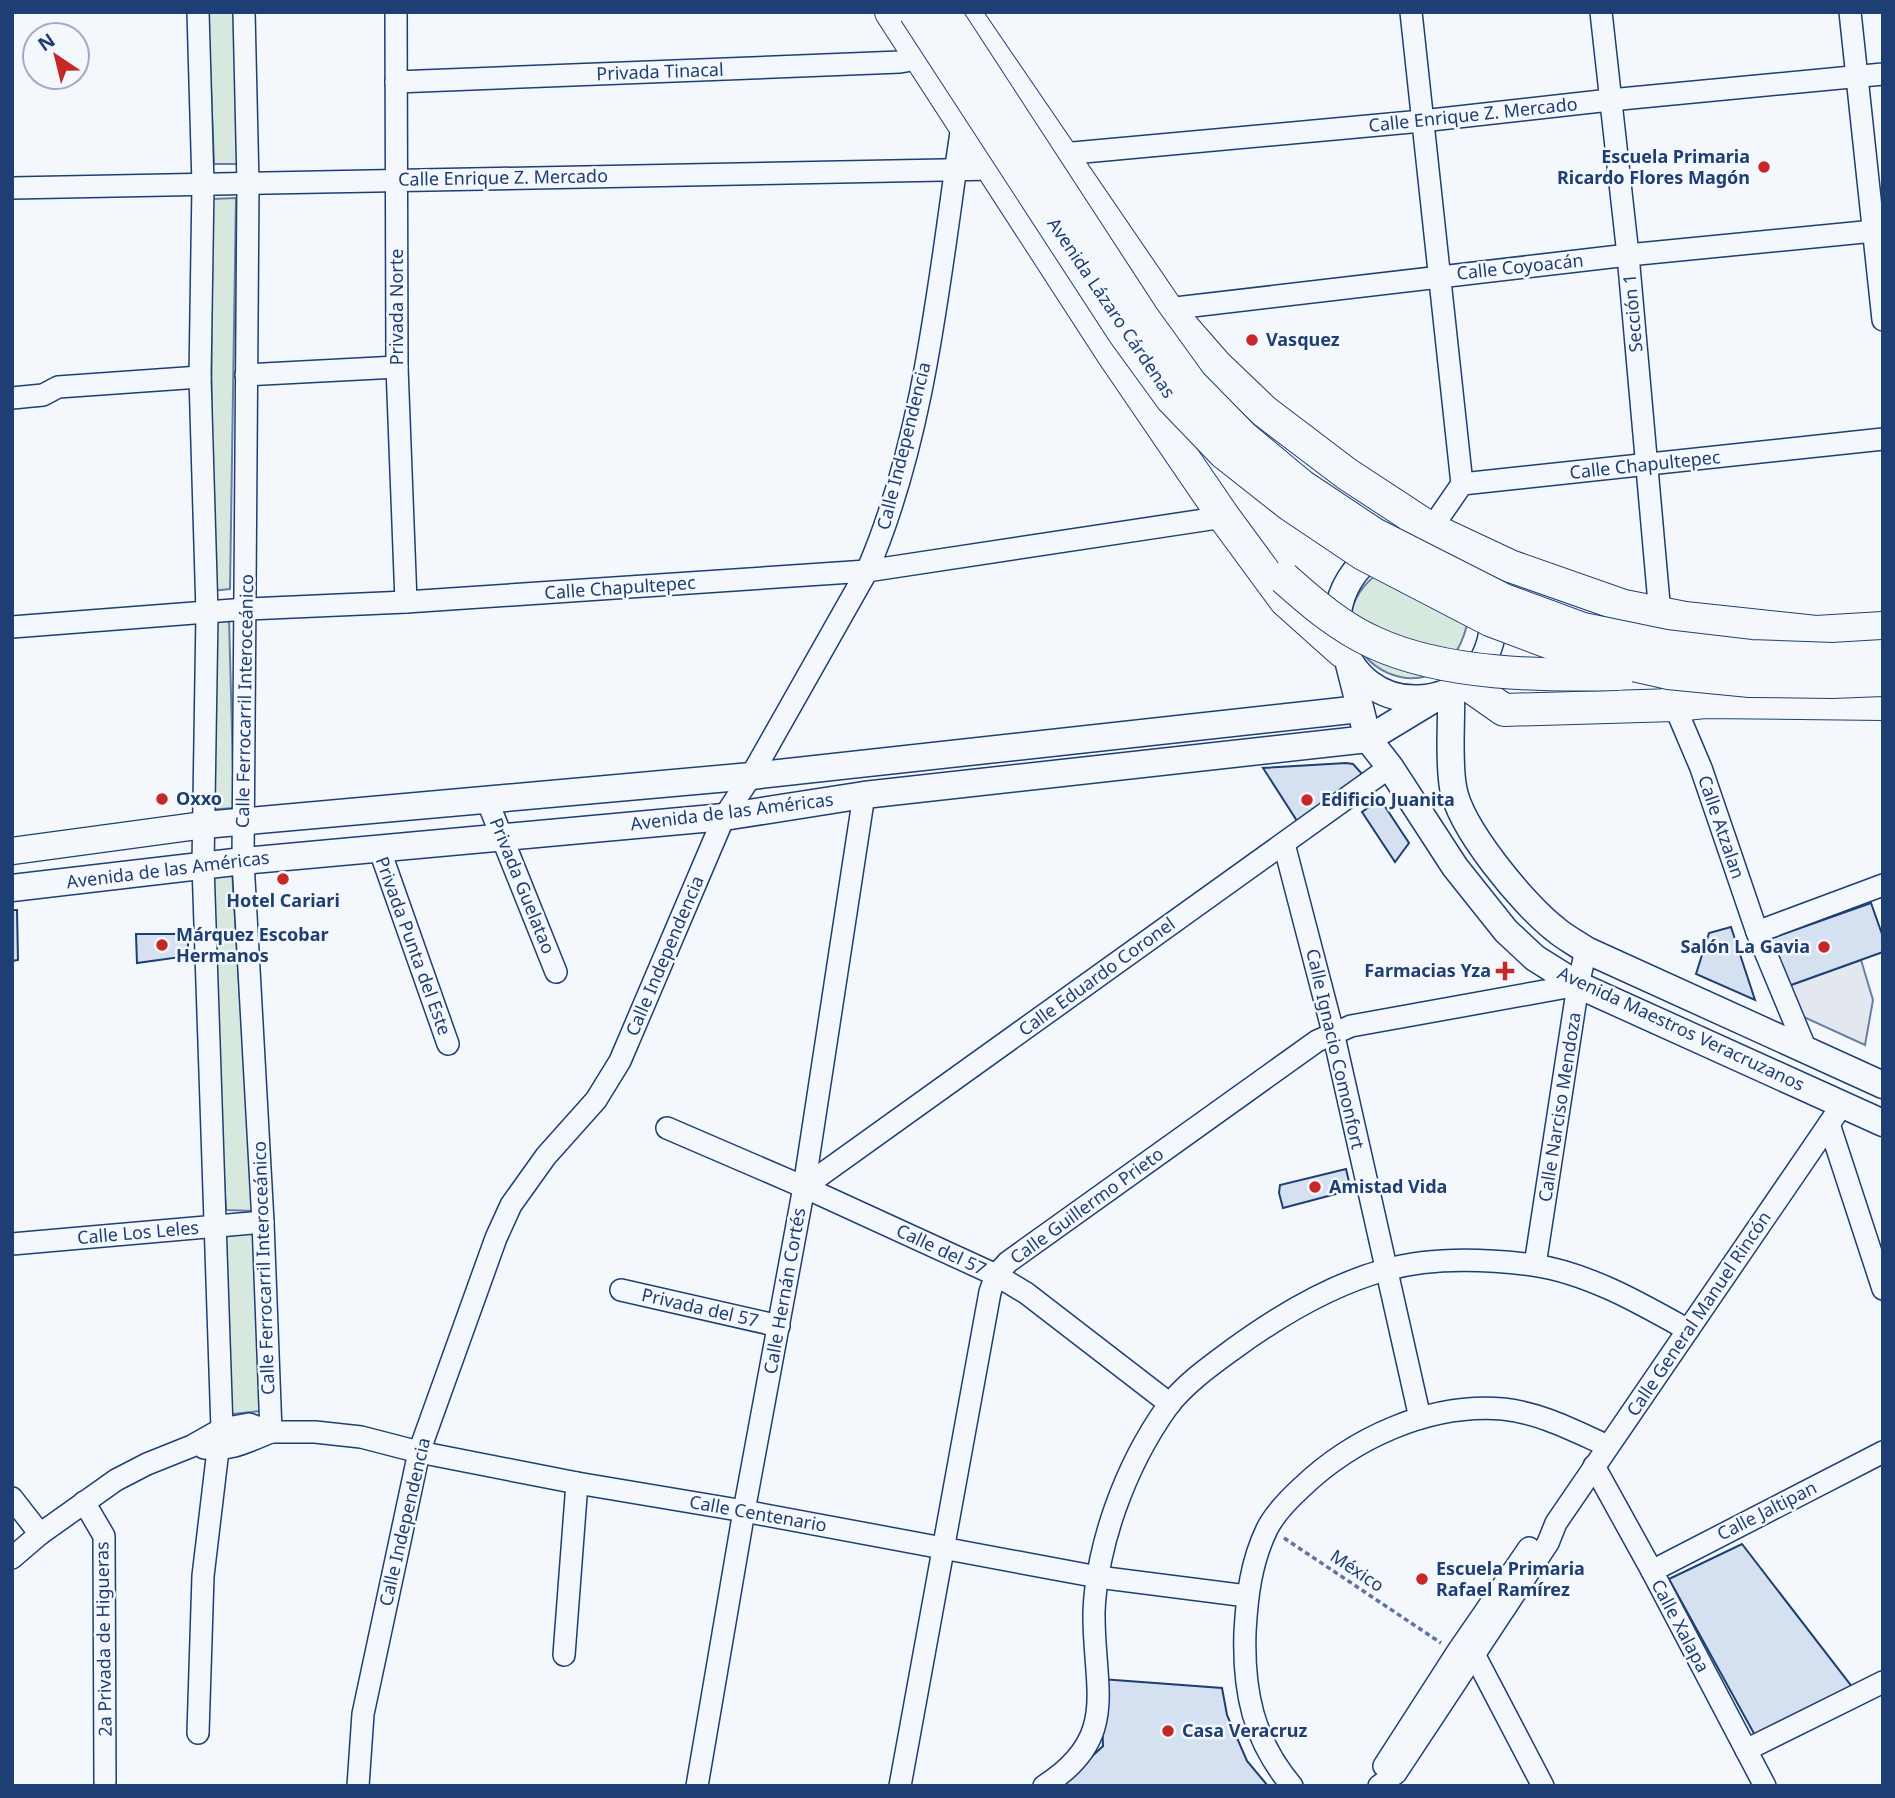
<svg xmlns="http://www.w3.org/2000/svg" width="1895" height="1798" font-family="'Noto Sans',sans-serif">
<rect width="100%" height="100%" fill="#f4f7fb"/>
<g fill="#d7e8df" stroke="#687fa3" stroke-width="2">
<polygon points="208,12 234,12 239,164 214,164"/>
<polygon points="236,198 230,589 212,591 211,199"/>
<path d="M1387 567 1467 625C1436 745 1282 634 1387 567Z"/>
<polygon points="229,617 234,808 206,810 200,619"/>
<polygon points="232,870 253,1211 226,1210 205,872"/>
<polygon points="253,1230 260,1411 232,1414 220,1232"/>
</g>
<polygon fill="#e3e8f0" stroke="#687fa3" stroke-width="2" points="1861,960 1873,1000 1865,1045 1795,1013 1780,989"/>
<g fill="#d5e0f0" stroke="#1d3f73" stroke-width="2">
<polygon points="1346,763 1353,764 1364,776 1299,824 1263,768"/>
<polygon points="1380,799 1409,843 1395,862 1362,812"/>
<polygon points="1871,903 1883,937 1883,952 1780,989 1764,941"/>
<polygon points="12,910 17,910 18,960 12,961"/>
<polygon points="1731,927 1755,1000 1696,974 1709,933"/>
<polygon points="136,934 188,934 188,956 137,963"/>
<polygon points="1346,1169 1351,1190 1283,1208 1279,1193 1280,1185"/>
<polygon points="1742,1544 1856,1692 1757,1739 1669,1579"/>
<polygon points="1101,1679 1222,1688 1227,1715 1247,1761 1268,1786 1060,1786 1103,1746"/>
</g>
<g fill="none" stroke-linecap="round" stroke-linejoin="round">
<g stroke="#1d3f73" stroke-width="24">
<g id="minor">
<polyline points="198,12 203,185 200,377 207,613 203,865 222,1429"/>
<polyline points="244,12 248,184 243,861 263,1222 271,1432"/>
<polyline points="396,12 397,367 406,602"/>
<polyline points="1411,12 1462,484"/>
<polyline points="1601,12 1628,255 1660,614"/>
<polyline points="1850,12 1883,320"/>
<polyline points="396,82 900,62 923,58"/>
<polyline points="1062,154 1422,121 1610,100 1883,74"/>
<polyline points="12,188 995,169"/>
<polyline points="1167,309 1628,255 1874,231 1883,233"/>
<polyline points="246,375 397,367"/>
<polyline points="12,398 43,395 58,387 200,377"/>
<polyline points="1431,529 1462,484 1883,439"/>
<polyline points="12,627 246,609 406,602 867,571 1224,517"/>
<polyline points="1670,695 1701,768 1757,932 1807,1052"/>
<polyline points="487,800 556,972"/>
<polyline points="1284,844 1333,1032 1420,1418"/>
<polyline points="379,848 448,1044"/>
<polyline points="1757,932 1883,885"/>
<polyline points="1829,1124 1883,1289"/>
<polyline points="667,1128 804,1187 996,1275 1026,1293 1170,1404"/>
<polyline points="804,1187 1390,767"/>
<polyline points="12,1244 263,1222"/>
<polyline points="1535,1265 1578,985 1586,950"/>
<polyline points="621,1290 779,1326"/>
<path d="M204 1448C228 1452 249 1441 271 1432"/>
<polyline points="1594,1466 1652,1571 1765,1786"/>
<polyline points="12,1498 40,1534"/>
<polyline points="84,1502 104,1536 105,1782"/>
<polyline points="12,1558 40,1534 116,1480 147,1464 192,1446 222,1429 249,1424 271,1432 315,1432 361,1437 419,1452 577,1483 744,1511 1098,1577 1247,1596"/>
<polyline points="1652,1571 1883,1452"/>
<polyline points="564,1655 577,1483"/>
<polyline points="1475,1656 1543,1786"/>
<polyline points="198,1733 203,1576 218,1450"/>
<polyline points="1746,1750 1883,1682"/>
<polyline points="1384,1766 1458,1651 1529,1548"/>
<path d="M358 1786 363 1714 419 1452 496 1238 511 1205 546 1156 596 1100 620 1061 724 817 751 776 867 571C927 433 940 268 963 119"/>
<polyline points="697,1786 744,1511 804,1187 864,795"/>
<polyline points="900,1786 990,1292 996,1275 1008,1262 1317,1041 1351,1026 1578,985"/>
<path d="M1044 1786C1121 1737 1093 1688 1094 1612 1095 1579 1104 1540 1115 1509 1128 1472 1145 1438 1168 1406 1185 1384 1210 1366 1232 1350 1277 1317 1330 1285 1385 1270 1431 1257 1486 1259 1533 1265 1588 1273 1640 1303 1688 1330"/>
<path d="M1292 1786C1253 1740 1243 1691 1245 1632 1247 1596 1251 1562 1267 1529 1275 1513 1288 1500 1301 1488 1353 1438 1429 1403 1503 1409 1541 1413 1574 1431 1608 1446"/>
<polyline points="1379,1786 1396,1773 1548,1543 1556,1523 1842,1105"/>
</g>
</g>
<g stroke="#1d3f73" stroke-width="29">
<g id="major">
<path d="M1431 529C1464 551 1497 585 1493 627 1484 717 1357 726 1339 632 1334 608 1344 583 1361 565 1376 548 1411 538 1431 529Z"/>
<polyline points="1349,664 1368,739 1390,767 1455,867 1506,931 1535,958 1578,985 1883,1123"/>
<path d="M1451 691C1452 721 1448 757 1453 787 1459 827 1523 904 1555 929 1564 937 1576 943 1586 950L1883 1085"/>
<polyline points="12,851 204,825 751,776 1360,709"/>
<polyline points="12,888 243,861 724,817 864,795 1368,739 1439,696"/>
</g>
</g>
<g stroke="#1d3f73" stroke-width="34">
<g id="highway">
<polyline points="891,12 1114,356 1224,517 1285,600 1342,651"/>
<polyline points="964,12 1167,309 1216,365 1264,411 1347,474 1431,529 1510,566 1624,606 1685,618 1816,632 1883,628"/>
<polyline points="1464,682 1504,710 1675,705 1705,702 1883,704"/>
</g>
</g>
<polyline stroke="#5e769c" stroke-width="3.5" stroke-dasharray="5 3.5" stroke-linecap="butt" points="1284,1538 1441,1643"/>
<use href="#minor" stroke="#f4f7fb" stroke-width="21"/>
<use href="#major" stroke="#f4f7fb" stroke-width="26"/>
<use href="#highway" stroke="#f4f7fb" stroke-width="32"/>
<g stroke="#1d3f73" stroke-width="34" stroke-linecap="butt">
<g id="highway-bridge">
<polyline points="915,12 1124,333 1172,399 1224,453 1290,505 1363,554 1490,620 1575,652 1668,673 1750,681 1832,682 1883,680"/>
<polyline points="944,12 1144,319 1191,384 1242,436 1302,486 1374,534 1504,600 1583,629 1665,646 1750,656 1833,659 1883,656"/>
<path d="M1284 578C1312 603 1341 628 1375 643 1445 675 1543 676 1618 674"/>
</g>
</g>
<use href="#highway-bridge" stroke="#f4f7fb" stroke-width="32"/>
</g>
<g fill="#c62828" stroke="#f4f7fb" stroke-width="2.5">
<circle cx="1764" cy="167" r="7"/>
<circle cx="1252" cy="340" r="7"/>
<circle cx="162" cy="799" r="7"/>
<circle cx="1307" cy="800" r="7"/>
<circle cx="283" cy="879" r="7"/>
<circle cx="162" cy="945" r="7"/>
<circle cx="1824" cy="947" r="7"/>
<path d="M1501.5 960.5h7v7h7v7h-7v7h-7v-7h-7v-7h7z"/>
<circle cx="1315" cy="1187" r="7"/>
<circle cx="1422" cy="1579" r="7"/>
<circle cx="1168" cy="1731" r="7"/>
</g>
<g text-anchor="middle" stroke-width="5" stroke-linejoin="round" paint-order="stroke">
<g font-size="18" fill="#1d3f73" stroke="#f4f7fb">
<text transform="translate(660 72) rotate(-2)" y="6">Privada Tinacal</text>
<text transform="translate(1473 115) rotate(-6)" y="6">Calle Enrique Z. Mercado</text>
<text transform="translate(503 178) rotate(-1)" y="6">Calle Enrique Z. Mercado</text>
<text transform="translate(1520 267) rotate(-6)" y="6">Calle Coyoacán</text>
<text transform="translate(397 307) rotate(-90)" y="6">Privada Norte</text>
<text transform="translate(1111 308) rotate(56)" y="6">Avenida Lázaro Cárdenas</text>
<text transform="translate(1633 313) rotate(-95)" y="6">Sección 1</text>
<text transform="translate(904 446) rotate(-76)" y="6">Calle Independencia</text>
<text transform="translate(1645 465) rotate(-6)" y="6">Calle Chapultepec</text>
<text transform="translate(620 588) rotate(-4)" y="6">Calle Chapultepec</text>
<text transform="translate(245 701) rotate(-89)" y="6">Calle Ferrocarril Interoceánico</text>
<text transform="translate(732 812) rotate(-7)" y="6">Avenida de las Américas</text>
<text transform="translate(1721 827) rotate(71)" y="6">Calle Atzalan</text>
<text transform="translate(168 870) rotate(-7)" y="6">Avenida de las Américas</text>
<text transform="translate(522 886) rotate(68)" y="6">Privada Guelatao</text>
<text transform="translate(413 946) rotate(70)" y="6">Privada Punta del Este</text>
<text transform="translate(665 956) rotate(-67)" y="6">Calle Independencia</text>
<text transform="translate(1097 977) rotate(-36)" y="6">Calle Eduardo Coronel</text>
<text transform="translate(1681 1029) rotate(25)" y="6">Avenida Maestros Veracruzanos</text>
<text transform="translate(1335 1049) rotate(77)" y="6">Calle Ignacio Comonfort</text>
<text transform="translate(1560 1107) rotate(-81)" y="6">Calle Narciso Mendoza</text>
<text transform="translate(1087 1206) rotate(-36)" y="6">Calle Guillermo Prieto</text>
<text transform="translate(138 1233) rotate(-5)" y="6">Calle Los Leles</text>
<text transform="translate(941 1250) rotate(25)" y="6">Calle del 57</text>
<text transform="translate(264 1268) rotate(-92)" y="6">Calle Ferrocarril Interoceánico</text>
<text transform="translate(785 1291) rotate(-80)" y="6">Calle Hernán Cortés</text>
<text transform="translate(700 1308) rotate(13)" y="6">Privada del 57</text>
<text transform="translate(1699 1314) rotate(-56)" y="6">Calle General Manuel Rincón</text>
<text transform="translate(1767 1511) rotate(-27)" y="6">Calle Jaltipan</text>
<text transform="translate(758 1514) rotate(10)" y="6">Calle Centenario</text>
<text transform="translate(405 1522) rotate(-77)" y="6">Calle Independencia</text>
<text transform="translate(1357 1571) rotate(34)" y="6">México</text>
<text transform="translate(1680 1626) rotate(62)" y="6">Calle Xalapa</text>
<text transform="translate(104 1639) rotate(-91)" y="6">2a Privada de Higueras</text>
</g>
<g font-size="18" font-weight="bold" fill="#1d3f73" stroke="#f4f7fb" text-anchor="start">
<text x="1750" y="163" text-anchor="end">Escuela Primaria<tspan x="1750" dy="21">Ricardo Flores Magón</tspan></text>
<text x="1266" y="346">Vasquez</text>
<text x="176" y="805">Oxxo</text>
<text x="1321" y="806">Edificio Juanita</text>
<text x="283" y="907" text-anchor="middle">Hotel Cariari</text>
<text x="176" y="941">Márquez Escobar<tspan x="176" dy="21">Hermanos</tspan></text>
<text x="1810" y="953" text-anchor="end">Salón La Gavia</text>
<text x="1491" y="977" text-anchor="end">Farmacias Yza</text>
<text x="1329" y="1193">Amistad Vida</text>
<text x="1436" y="1575">Escuela Primaria<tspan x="1436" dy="21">Rafael Ramírez</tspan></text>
<text x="1182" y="1737">Casa Veracruz</text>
</g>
</g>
<rect width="1895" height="1798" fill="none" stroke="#1d3f73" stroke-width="28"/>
<g transform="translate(56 56) rotate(325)"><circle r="33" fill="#f4f7fb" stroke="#9eadc5" stroke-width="2"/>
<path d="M0-5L12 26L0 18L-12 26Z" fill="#c62828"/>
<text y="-10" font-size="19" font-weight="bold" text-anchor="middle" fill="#1d3f73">N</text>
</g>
</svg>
